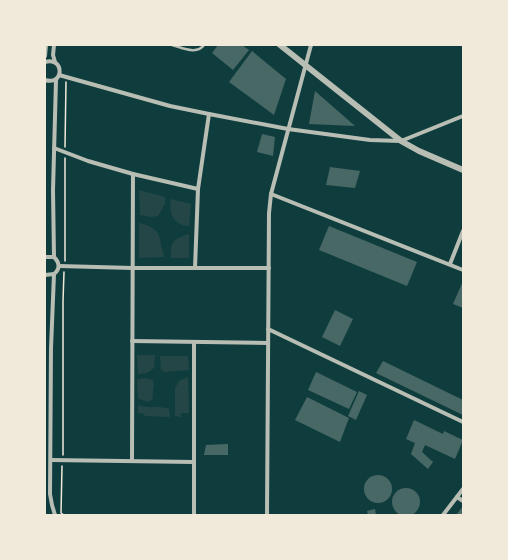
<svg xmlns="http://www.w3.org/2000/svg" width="508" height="560" font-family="Merriweather,serif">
<rect width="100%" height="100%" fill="#0f3d3e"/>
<g fill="#244646">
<polygon points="139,190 165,197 165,204 158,216 151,217 140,215"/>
<path d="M171 199 191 204 189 226C174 226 168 213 171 199Z"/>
<path d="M139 223C148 225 158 228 160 239 161 241 160 243 161 245 162 250 164 252 164 257L139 258Z"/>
<path d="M189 234V258H171C170 241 174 239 189 234Z"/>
<polygon points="137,355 155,355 154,368 147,373 138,374"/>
<polygon points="160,356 188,356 189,370 165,372 161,370"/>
<polygon points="188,377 189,413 181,413 181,417 175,416 175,388 179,381"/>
<path d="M145 378 153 380C155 385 152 392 153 398L149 402 138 399 137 379Z"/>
<path d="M138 405C148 409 158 405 169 409L170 417 145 416 144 414 138 413Z"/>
</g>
<g fill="#486865">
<polygon points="218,45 242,45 249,50 233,70 212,53"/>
<polygon points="252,51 286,79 274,115 229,82"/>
<polygon points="315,91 355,126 309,124"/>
<polygon points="262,134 275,137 273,156 257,152"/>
<polygon points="330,167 360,171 355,188 326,185"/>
<polygon points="329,226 417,262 407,286 319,250"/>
<polygon points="463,281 463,308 453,304"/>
<polygon points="335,310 353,319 340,346 322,337"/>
<polygon points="383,361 463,400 463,415 376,373"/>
<polygon points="316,372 357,392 349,409 308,390"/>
<polygon points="359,391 367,395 356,420 348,416"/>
<polygon points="307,397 349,418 340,442 295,420"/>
<polygon points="414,420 443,434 444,431 463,440 455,459 425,445 422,452 433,462 428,469 411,454 415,443 406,439"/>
<polygon points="228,444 228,455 204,455 206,445"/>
<circle cx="378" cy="489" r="14"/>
<circle cx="406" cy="502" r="14"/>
<polygon points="463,506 463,515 456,515"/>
<polygon points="375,509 376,515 368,515 367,511"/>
</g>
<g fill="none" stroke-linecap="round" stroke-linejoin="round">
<g stroke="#f1e9da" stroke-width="1.5">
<polyline points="65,147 66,82"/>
<polyline points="65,261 65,158"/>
<polyline points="63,455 63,301 64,272"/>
<polyline points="62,466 61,513 64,515"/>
</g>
<path stroke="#b8beb3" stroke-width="2.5" d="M172 45C183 48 197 55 204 45"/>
<g stroke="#b8beb3" stroke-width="4">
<polyline points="54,45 53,55 55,62"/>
<polyline points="45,56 46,45"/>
<path d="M45 62C64 56 65 86 45 80"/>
<polyline points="59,75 170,106 209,114 288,129 370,140 401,141 463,116"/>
<polyline points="54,148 88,161 133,174 198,189"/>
<polyline points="271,194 463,270"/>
<polyline points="45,257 54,257"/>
<polyline points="450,264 463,231"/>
<polyline points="59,266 133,268 269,268"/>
<polyline points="195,268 198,189 209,114"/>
<polyline points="45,275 54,274"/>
<polyline points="268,329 463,422"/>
<polyline points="132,341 268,343"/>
<polyline points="194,343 194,515"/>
<polyline points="51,460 194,462"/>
<polyline points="132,460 133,174"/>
<polyline points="457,497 463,501"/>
<path d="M55 515 52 505 50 494 51 348 54 274C60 269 60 263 54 257L53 190 56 80"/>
<polyline points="267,515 269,213 271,194 311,45"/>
<polyline points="443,515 463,489"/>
</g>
<polyline stroke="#b8beb3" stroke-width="6" points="280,45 401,141 419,151 463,170"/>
</g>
<rect width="508" height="560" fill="none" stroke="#f1e9da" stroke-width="92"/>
</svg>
